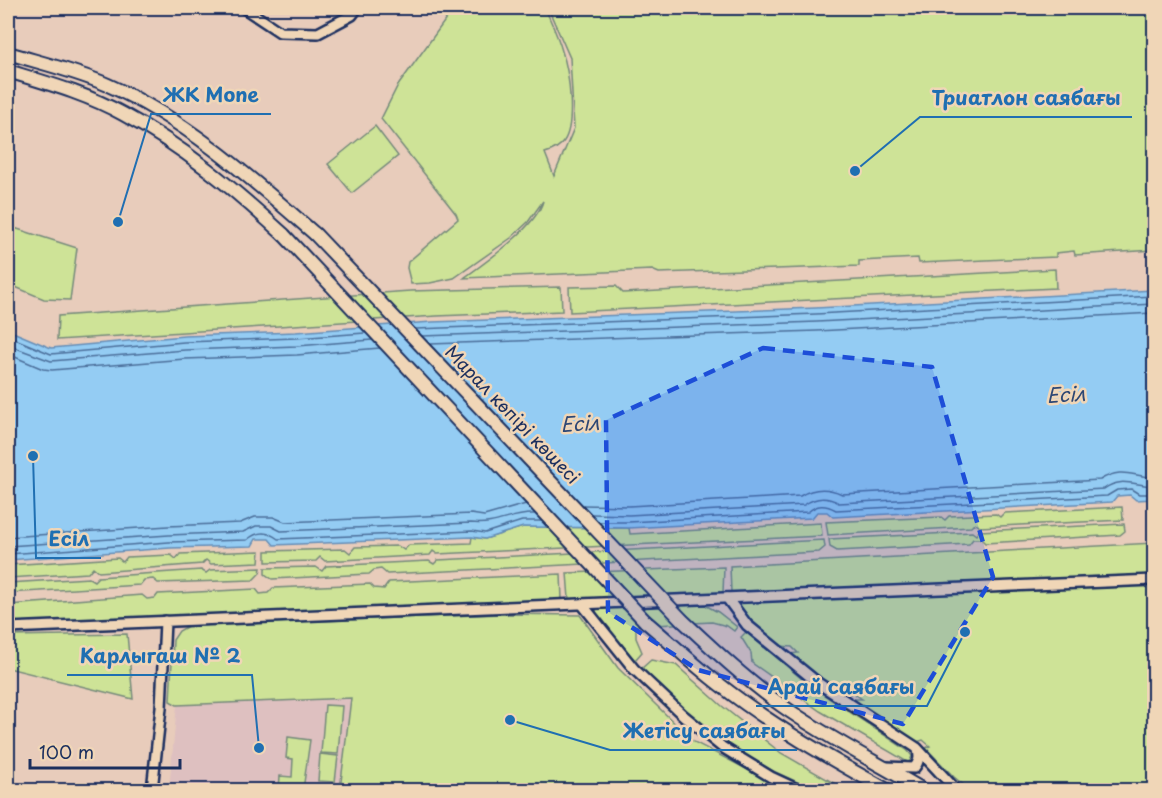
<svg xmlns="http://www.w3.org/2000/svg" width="1162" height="798" font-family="'Playpen Sans',sans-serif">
<rect width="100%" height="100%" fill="#e8ccbb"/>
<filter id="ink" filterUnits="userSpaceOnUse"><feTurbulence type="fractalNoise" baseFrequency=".0167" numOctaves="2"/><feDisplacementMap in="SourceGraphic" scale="12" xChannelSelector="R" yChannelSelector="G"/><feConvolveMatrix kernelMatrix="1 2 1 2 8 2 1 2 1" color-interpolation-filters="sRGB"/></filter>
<g filter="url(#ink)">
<polygon fill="#dec0c0" points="352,698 340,790 169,790 177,705"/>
<g fill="#cee397" stroke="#74897a" stroke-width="1.5">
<path d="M454 8H545C551 22 558 36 562 51 569 71 576 123 564 141 559 148 552 151 545 153L554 176 574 128 570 58 548 8H1154V250L1075 255 1074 251 1056 253V257L919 263 918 258 859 261V266L659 273 652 270 464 278C486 262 537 226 543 201L528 222 511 238 454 278 430 283 411 284 407 268 408 262 458 219 456 214 381 119 397 87Z"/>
<polygon points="375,126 398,156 352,193 328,164"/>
<polygon points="8,226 77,248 70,300 44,299 8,284"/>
<polygon points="1055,269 1056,288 570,312 569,287 616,286 623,293"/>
<polygon points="561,287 562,311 437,316 57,340 58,316 410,291"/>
<polygon points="1122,507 1123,520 980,527 975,523 971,527 828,535 826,522 941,517 945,520 949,516 996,514 1000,517 1004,513"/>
<polygon points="821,523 822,536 437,554 433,551 430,555 325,561 320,557 316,561 266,562 266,551 345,549 350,553 355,547 398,546 404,550 409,545 471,543 472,537 485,539 523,527 629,528 630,534"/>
<polygon points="1124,524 1125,531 1120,535 985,543 981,539 973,539 969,544 837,551 830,547 829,539 972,532 976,535 979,531"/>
<polygon points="824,540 825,547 819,552 387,574 381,569 374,570 369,574 272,579 265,574 265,568 316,567 322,571 326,566 429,561 434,564 438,560"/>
<polygon points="1154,543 1154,790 970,790 954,777 926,748 930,746 923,740 917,742 853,699 862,699 853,693 844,695 789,654 798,653 792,647 780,646 739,609 739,603 742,602 731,593 730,566"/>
<polygon points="260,551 259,562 211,564 206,560 202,564 99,572 93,567 88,573 8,578 8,565 118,558 123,562 127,557 171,555 176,559 180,554"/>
<polygon points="724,567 723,593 569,599 567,573"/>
<polygon points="261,568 260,573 253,580 158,583 153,579 144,580 140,585 8,593 8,583 89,578 94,581 98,577 201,570 206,573 210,570"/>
<polygon points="561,574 562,600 8,623 8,605 142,595 147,599 155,598 158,594 256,589 260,594 268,593 273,588 370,584 374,588 384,589 389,582"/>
<polygon points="705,605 718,612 737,627 734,631 727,626 712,622 636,626 636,638 642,652 635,660 595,614 597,608 601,607"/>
<polygon points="502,614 580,615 618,668 694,742 787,790 340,790 351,698 177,705 170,701 173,640 179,631 188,626"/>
<polygon points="746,632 809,685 907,750 912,756 909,763 820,711 752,663 751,653 741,637"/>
<polygon points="127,634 133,699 8,668 8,636"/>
<polygon points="651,660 676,665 722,706 781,753 846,790 815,790 773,771 742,753 701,724 641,669"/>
<polygon points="325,705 342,706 338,754 321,753"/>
<polygon points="288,737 310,740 303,790 279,790 280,776 292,777 293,759 286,758"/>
<polygon points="320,754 338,756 335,782 318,781"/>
</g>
<polygon fill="#94ccf3" stroke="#648db7" stroke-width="1.5" points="1154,290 1154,499 1136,500 1130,495 1117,496 1112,502 833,517 827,512 817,512 812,518 629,528 523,527 485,539 472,537 274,545 269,539 256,539 252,546 170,548 8,560 8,330 51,348 184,336 296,332 432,322 816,308"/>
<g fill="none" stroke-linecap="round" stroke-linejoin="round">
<g stroke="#4b6e9a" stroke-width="1.5">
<polyline points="416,329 816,314 1154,296"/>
<polyline points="8,336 51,354 184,342 296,338 365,333"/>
<polyline points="422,336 817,322 1154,304"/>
<polyline points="430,344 817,331 1154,313"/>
<polyline points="8,345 51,361 185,350 297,346 372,340"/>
<polyline points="8,354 43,369 52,370 185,359 297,355 380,348"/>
<path d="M583 505 629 506 800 496C813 488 827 487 842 494L1100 480C1123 466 1132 477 1154 477"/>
<path d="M592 514 629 515 804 505C815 497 827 496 839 503L1104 489C1121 476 1136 486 1154 486"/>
<path d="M599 522H629L808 512C817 504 825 504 836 510L1107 496 1117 490 1131 489 1139 494H1154"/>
<polyline points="8,537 168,526 240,523 255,517 273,517 285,522 471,514 484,516 526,504"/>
<path d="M8 546 169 535 243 532 256 526H271L281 531 471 523C498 526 510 513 534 514"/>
<path d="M8 554 169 542 247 540C257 531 268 531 278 539L472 531 485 533 522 521H541"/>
</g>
<g stroke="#1b2f5e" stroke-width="14">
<g id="minor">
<polyline points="244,8 280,32 318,33 352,15 357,8"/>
<polyline points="727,598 747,625 818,683 917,748 956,790"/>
<polyline points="582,604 634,669 684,716 722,747 771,777 799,790"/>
<polyline points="8,628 1154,580"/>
<path d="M885 767 914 768C919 762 920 758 918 750"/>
<polyline points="152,790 161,708 165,621"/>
</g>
</g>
<g stroke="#1b2f5e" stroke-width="16">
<g id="secondary">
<path d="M8 53C41 63 76 71 108 85 187 120 251 178 315 234"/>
<path d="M8 71C47 83 87 94 123 114 183 146 234 189 284 235"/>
<path d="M645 621C670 642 693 664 719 684 771 725 829 758 887 790"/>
<path d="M683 621C714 650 746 680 781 705 826 737 876 762 923 790"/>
</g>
</g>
<use href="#minor" stroke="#f0d6b7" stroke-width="9"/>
<use href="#secondary" stroke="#f0d6b7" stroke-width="12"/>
<g stroke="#1b2f5e" stroke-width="16" stroke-linecap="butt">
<g id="secondary-bridge">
<polyline points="315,234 683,621"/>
<polyline points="284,235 645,621"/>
</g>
</g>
<use href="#secondary-bridge" stroke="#f0d6b7" stroke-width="12"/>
</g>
</g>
<path fill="#1d4ed8" fill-opacity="0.2" stroke="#1d4ed8" stroke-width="4.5" stroke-dasharray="12 8" stroke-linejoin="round" d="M763 348 932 367 993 577 903 724 698 670 608 612 606 420Z"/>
<g text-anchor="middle" stroke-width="5" stroke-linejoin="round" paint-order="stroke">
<g font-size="18" fill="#1b2f5e" stroke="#f0d6b7">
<text transform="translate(512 415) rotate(46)" y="6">Марал көпірі көшесі</text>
</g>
<g font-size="20" font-style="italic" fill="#2d4774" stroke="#f0d6b7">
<text transform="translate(1066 395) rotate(-3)" y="7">Есіл</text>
<text transform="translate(580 424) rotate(-3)" y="7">Есіл</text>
</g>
</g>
<path fill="none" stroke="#1f6fb2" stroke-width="2" d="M118 222L151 114H271M855 171L920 117H1132M33 456L36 558H101M259 748L252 675H67M965 632L927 706H756M510 720L610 750H797"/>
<g fill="#1f6fb2" stroke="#f0d6b7" stroke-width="2">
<circle cx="118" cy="222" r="6"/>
<circle cx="855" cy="171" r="6"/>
<circle cx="33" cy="456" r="6"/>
<circle cx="259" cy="748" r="6"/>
<circle cx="965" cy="632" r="6"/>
<circle cx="510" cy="720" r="6"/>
</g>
<g font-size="20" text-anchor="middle" font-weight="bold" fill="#1f6fb2" stroke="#f0d6b7" stroke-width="5" stroke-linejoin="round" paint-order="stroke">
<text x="211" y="102">ЖК Mone</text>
<text x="1026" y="105">Триатлон саябағы</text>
<text x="69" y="546">Есіл</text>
<text x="160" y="663">Карлыгаш № 2</text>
<text x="841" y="694">Арай саябағы</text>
<text x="704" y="738">Жетісу саябағы</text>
</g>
<rect width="1162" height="798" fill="none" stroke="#f0d6b7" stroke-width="30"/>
<rect x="15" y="15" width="1132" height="768" fill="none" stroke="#1b2f5e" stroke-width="2" filter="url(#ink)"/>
<path d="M30 759v9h150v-9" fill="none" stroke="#1b2f5e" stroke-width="3"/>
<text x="39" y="759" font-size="18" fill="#1b2f5e" stroke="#f0d6b7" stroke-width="4.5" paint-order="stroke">100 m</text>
</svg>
